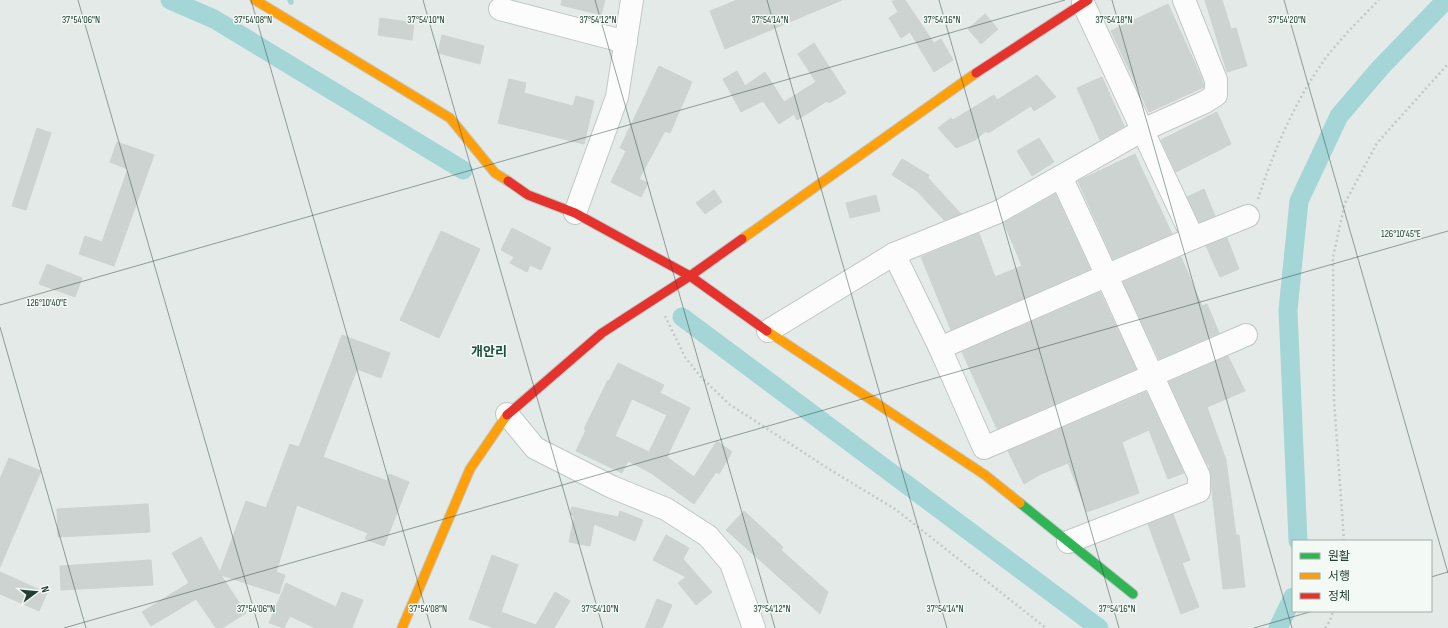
<svg xmlns="http://www.w3.org/2000/svg" width="1448" height="628" font-family="'Sofia Sans Condensed','Noto Sans KR',sans-serif">
<rect width="100%" height="100%" fill="#e4eae7"/>
<g fill="none" stroke-linecap="round" stroke-linejoin="round">
<polyline stroke="#a4d6d8" stroke-width="5.5" points="290,0 291,2"/>
<g stroke="#a4d6d8" stroke-width="19">
<polyline points="170,0 214,19 463,170"/>
<polyline points="682,317 1099,628"/>
<polyline points="1298,541 1288,310 1299,201 1339,116 1381,67 1446,0"/>
<polyline points="1278,628 1293,597"/>
</g>
</g>
<g fill="#cdd3d0" stroke="#cdd3d0" fill-rule="evenodd">
<polygon points="562,0 605,0 601,15 561,5"/>
<polygon points="737,0 842,0 725,49 710,11"/>
<polygon points="905,0 934,43 941,39 953,60 934,72 910,32 901,38 889,18 898,12 892,1"/>
<polygon points="1205,0 1222,0 1231,29 1236,28 1247,66 1227,72"/>
<polygon points="1168,4 1201,77 1204,87 1149,112 1111,31"/>
<polygon points="985,14 998,29 981,44 968,29"/>
<polygon points="380,18 414,23 412,40 378,35"/>
<polygon points="442,35 484,46 480,64 438,53"/>
<polygon points="814,43 846,93 829,103 827,101 797,120 794,114 779,124 763,101 741,112 723,79 737,71 745,86 765,72 784,102 816,82 798,54"/>
<polygon points="659,66 692,82 670,133 665,131 639,179 648,183 641,197 611,182 626,151 620,148"/>
<polygon points="1037,75 1056,97 1034,111 1031,106 988,133 986,131 975,140 956,148 938,128 951,118 953,120 994,95 997,100"/>
<polygon points="1102,77 1124,126 1100,140 1077,88"/>
<polygon points="509,79 526,83 524,93 573,106 576,96 594,101 584,144 498,123"/>
<polygon points="1217,112 1231,144 1176,172 1161,140"/>
<polygon points="37,128 51,133 26,210 12,206"/>
<polygon points="1039,138 1054,162 1032,176 1017,151"/>
<polygon points="117,142 154,155 114,266 79,254 85,236 102,242 128,169 110,162"/>
<polygon points="1135,154 1172,234 1113,259 1078,181"/>
<polygon points="902,159 929,175 928,178 961,214 944,220 917,191 892,175"/>
<polygon points="1204,189 1215,216 1199,222 1187,197"/>
<polygon points="714,190 722,202 705,214 696,203"/>
<polygon points="1055,194 1090,269 951,330 921,257 979,233 995,277 1022,266 1004,223"/>
<polygon points="876,195 880,211 850,218 846,203"/>
<polygon points="512,228 551,248 541,270 530,265 527,272 510,263 514,257 501,250"/>
<polygon points="441,231 480,249 439,338 400,320"/>
<polygon points="1227,238 1239,269 1220,277 1206,246"/>
<polygon points="1181,257 1202,306 1207,304 1219,333 1159,359 1123,282"/>
<polygon points="47,264 82,278 75,297 39,284"/>
<polygon points="1100,292 1136,369 997,429 962,352"/>
<polygon points="342,335 390,353 381,378 357,369 323,457 387,481 389,474 409,482 384,546 365,539 368,533 297,505 276,572 285,575 279,594 221,575 246,613 222,628 216,628 196,599 151,626 142,612 189,583 172,553 201,537 220,572 246,501 266,508 290,444 299,447"/>
<polygon points="1228,356 1245,391 1207,407 1226,460 1236,535 1239,535 1245,587 1223,589 1209,464 1207,464 1169,382"/>
<path d="M618 363 664 385 660 393 690 408 667 457 694 477 717 441 732 452 719 474 716 472 694 504 651 473 628 461 622 473 576 451 586 430 584 429 608 380 609 381ZM632 399 667 415 649 452 615 436Z"/>
<polygon points="1146,392 1184,473 1168,479 1149,430 1122,442 1139,493 1087,512 1068,463 1041,474 1024,484 1008,451"/>
<polygon points="9,458 41,471 0,567 0,479"/>
<polygon points="148,504 150,532 58,537 57,509"/>
<polygon points="572,507 618,517 620,511 643,520 635,541 594,524 590,546 569,542 574,516 570,514"/>
<polygon points="744,511 783,547 781,550 828,592 820,614 726,530"/>
<polygon points="1173,514 1190,560 1182,563 1199,607 1181,614 1148,524"/>
<polygon points="666,535 689,548 683,559 712,592 696,605 678,583 686,577 653,560"/>
<polygon points="492,555 518,565 501,612 536,625 555,592 570,601 554,628 494,628 469,619"/>
<polygon points="151,560 153,585 61,590 60,566"/>
<polygon points="0,572 47,593 39,611 0,594"/>
<polygon points="286,583 336,607 342,592 363,600 352,628 315,628 290,616 284,628 269,623"/>
<polygon points="657,599 672,605 662,628 645,628"/>
</g>
<g fill="none" stroke-linecap="round" stroke-linejoin="round">
<g stroke="#c1c7c4" stroke-width="24">
<g id="street">
<polyline points="1083,3 1193,238"/>
<polyline points="500,9 626,42"/>
<path d="M1061 177C1108 276 1152 377 1199 476V491L1068 542"/>
<polyline points="575,213 617,97 632,0"/>
<polyline points="894,254 940,348 984,448 1246,335"/>
<polyline points="768,331 894,254 998,212 1143,130 1205,102 1216,95 1216,80 1184,0"/>
<polyline points="940,348 1193,238 1248,216"/>
<polyline points="507,414 535,448 612,487 666,509 708,536 731,563 754,628"/>
</g>
</g>
<g stroke="#c0c7c4" stroke-width="11">
<polyline id="fast" points="1020,503 1133,594"/>
</g>
<g stroke="#c0c7c4" stroke-width="11">
<g id="slow">
<polyline points="255,0 450,118 495,173 508,181"/>
<polyline points="742,239 976,73"/>
<polyline points="767,331 985,475 1020,503"/>
<polyline points="402,628 470,469 507,415"/>
</g>
</g>
<g stroke="#c0c7c4" stroke-width="11">
<g id="jam">
<polyline points="976,73 1088,0"/>
<polyline points="508,181 528,195 575,213 690,276 767,331"/>
<polyline points="507,415 602,333 690,276 742,239"/>
</g>
</g>
<g stroke="#c1cac5" stroke-width="2.5" stroke-dasharray="2 3" stroke-linecap="butt">
<path d="M1258 199C1274 150 1295 101 1325 59 1341 38 1360 19 1379 0"/>
<polyline points="665,316 685,357 700,376 729,404 829,469 895,509 1046,628"/>
<polyline points="1344,541 1334,400 1333,257 1345,203 1377,143 1448,64"/>
<polyline points="1325,628 1330,621 1333,611"/>
</g>
<use href="#street" stroke="#fbfcfb" stroke-width="22"/>
<use href="#fast" stroke="#30b455" stroke-width="9"/>
<use href="#slow" stroke="#ff9f0a" stroke-width="9"/>
<use href="#jam" stroke="#e5322d" stroke-width="9"/>
</g>
<path fill="none" stroke="#223e33" stroke-width="1" stroke-opacity="0.45" d="M78 0 259 628M251 0 431 628M423 0 603 628M595 0 775 628M767 0 947 628M939 0 1119 628M1112 0 1292 628M1284 0 1448 573M0 305 1065 0M0 327 86 628M1431 577 1448 572M64 628 1448 231M1254 628 1313 611"/>
<g text-anchor="middle" stroke-width="3" stroke-linejoin="round" paint-order="stroke">
<g font-size="13" font-weight="bold" fill="#1d503f" stroke="#f3f9f5">
<text x="489" y="356">개안리</text>
</g>
</g>
<g font-size="10" text-anchor="middle" fill="#223e33" stroke="#f3f9f5" stroke-width="3" stroke-linejoin="round" paint-order="stroke">
<text x="81" y="23">37°54'06"N</text>
<text x="253" y="23">37°54'08"N</text>
<text x="426" y="23">37°54'10"N</text>
<text x="598" y="23">37°54'12"N</text>
<text x="770" y="23">37°54'14"N</text>
<text x="942" y="23">37°54'16"N</text>
<text x="1114" y="23">37°54'18"N</text>
<text x="1287" y="23">37°54'20"N</text>
<text x="1401" y="237">126°10'45"E</text>
<text x="47" y="306">126°10'40"E</text>
<text x="256" y="612">37°54'06"N</text>
<text x="428" y="612">37°54'08"N</text>
<text x="600" y="612">37°54'10"N</text>
<text x="772" y="612">37°54'12"N</text>
<text x="945" y="612">37°54'14"N</text>
<text x="1117" y="612">37°54'16"N</text>
</g>
<rect x="1292" y="540" width="140" height="72" fill="#f3f9f5" stroke="#9faea7"/>
<rect x="1300" y="553" width="20" height="6" fill="#30b455" stroke="#9faea7"/>
<text x="1328" y="560" font-size="12" fill="#223e33">원활</text>
<rect x="1300" y="573" width="20" height="6" fill="#ff9f0a" stroke="#9faea7"/>
<text x="1328" y="580" font-size="12" fill="#223e33">서행</text>
<rect x="1300" y="593" width="20" height="6" fill="#e5322d" stroke="#9faea7"/>
<text x="1328" y="600" font-size="12" fill="#223e33">정체</text>
<g transform="translate(36 592) rotate(74)" stroke="#f3f9f5" stroke-width="3" paint-order="stroke">
<path d="M0-3L7 15L0 10L-7 15Z" fill="#223e33"/>
<text y="-6" font-size="11" font-weight="bold" text-anchor="middle" fill="#223e33">N</text>
</g>
</svg>
